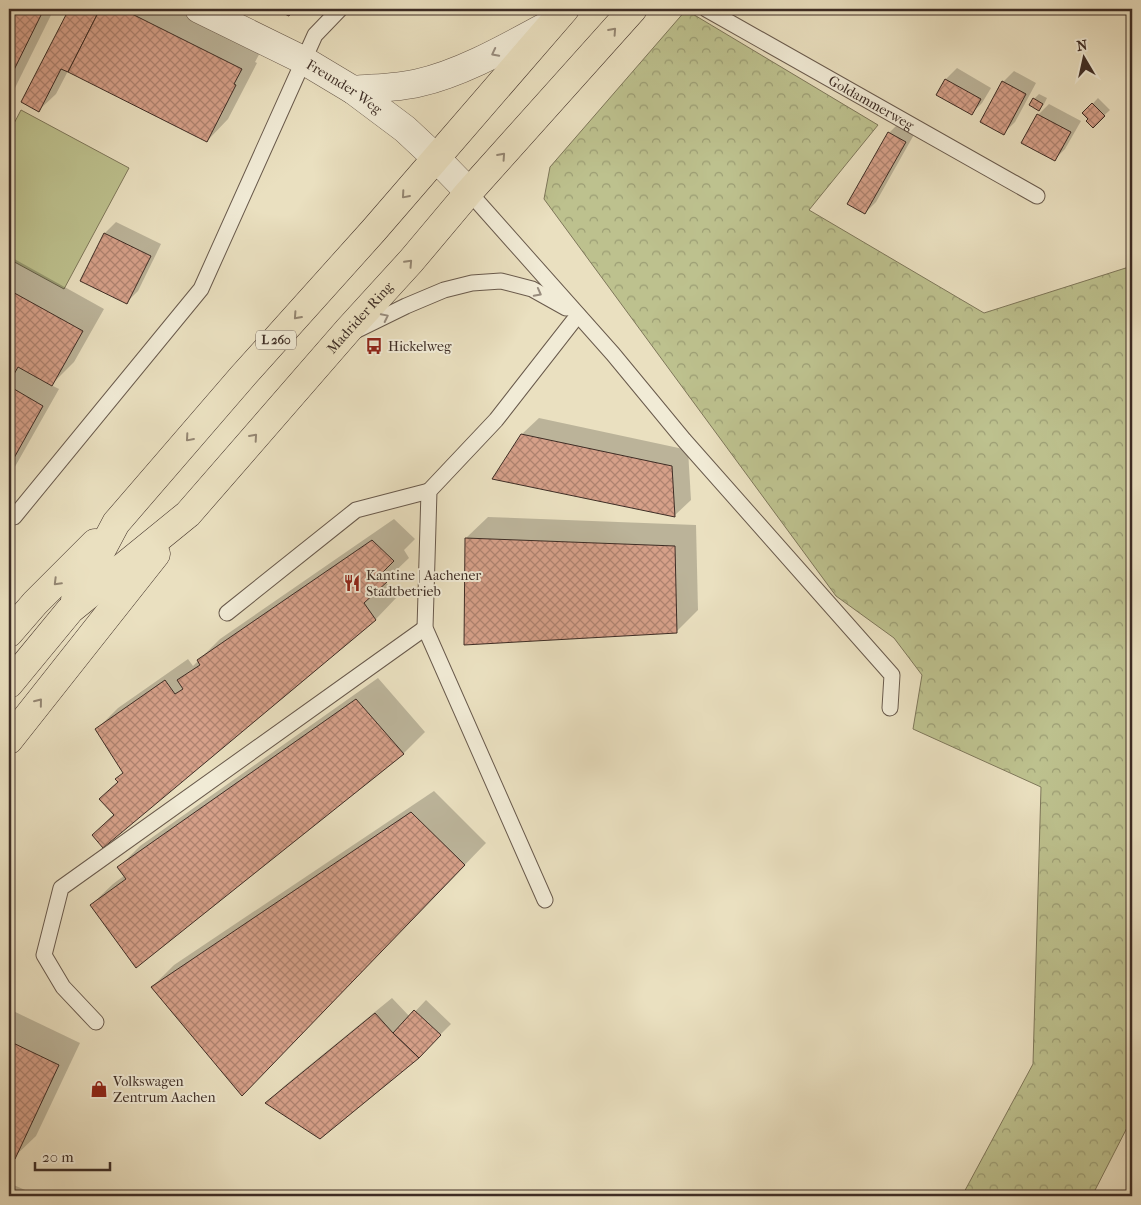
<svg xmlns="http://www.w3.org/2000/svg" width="1141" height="1205" font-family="'IM FELL French Canon',serif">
<defs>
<pattern id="forest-crowns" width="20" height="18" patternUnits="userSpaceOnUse" patternTransform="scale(1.25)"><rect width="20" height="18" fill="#bdc18e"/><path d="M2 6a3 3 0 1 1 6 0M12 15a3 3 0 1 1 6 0" fill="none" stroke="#9b9d74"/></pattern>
<pattern id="building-cross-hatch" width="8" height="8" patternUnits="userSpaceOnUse" patternTransform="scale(1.25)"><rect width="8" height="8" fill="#d6a089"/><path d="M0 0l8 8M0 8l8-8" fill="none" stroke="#af8370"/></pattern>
</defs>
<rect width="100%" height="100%" fill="#eae0c0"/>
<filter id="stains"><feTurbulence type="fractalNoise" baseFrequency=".004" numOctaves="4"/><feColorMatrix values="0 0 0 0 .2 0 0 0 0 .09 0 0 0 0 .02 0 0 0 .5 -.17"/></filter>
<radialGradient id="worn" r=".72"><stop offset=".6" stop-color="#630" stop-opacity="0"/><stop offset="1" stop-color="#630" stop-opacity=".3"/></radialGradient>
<polygon fill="url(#forest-crowns)" stroke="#7e775a" points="686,10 878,125 809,210 984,313 1132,266 1132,1118 1092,1196 962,1196 1033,1064 1041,787 913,729 922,675 894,638 836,596 544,199 550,167"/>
<polygon fill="#bdc18e" stroke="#7e775a" points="21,110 129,168 64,289 9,259 9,133"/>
<g fill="#0003">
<polygon points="9,9 54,9 9,100"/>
<polygon points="70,9 187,9 263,47 255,62 257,63 228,119 207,141 68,71 56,94 39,110 23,102"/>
<polygon points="957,68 991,88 982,103 971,114 937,95 946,79"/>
<polygon points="1014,71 1036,83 1015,122 1004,133 1003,82"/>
<polygon points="1039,94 1047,98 1044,104 1039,109 1034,99"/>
<polygon points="1098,98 1110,110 1093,126 1090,119 1084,113"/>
<polygon points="1049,104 1081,121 1065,149 1054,160 1038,115"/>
<polygon points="900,122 916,131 876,202 865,213 889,133"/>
<polygon points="116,222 161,244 138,291 127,302 82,280 105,233"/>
<polygon points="9,256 104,309 74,362 51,385 59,389 12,472 9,475"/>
<polygon points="539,418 688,450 691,500 674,516 522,434"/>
<polygon points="488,517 696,525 698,610 676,632 466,538"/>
<polygon points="394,519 415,539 404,550 409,558 385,581 397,597 376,619 103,846 93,835 114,814 101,799 119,781 124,772 96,730 118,708 188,659 193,666 220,639"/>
<polygon points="378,678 425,732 403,754 91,905 113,884 125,875 119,867 140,846"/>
<polygon points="434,791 486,843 264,1072 152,987 174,965"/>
<polygon points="392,998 410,1017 426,1000 451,1024 435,1040 267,1103 283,1087"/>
<polygon points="9,1009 80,1043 36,1136 14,1157 9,1155"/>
<polygon points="1132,1177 1132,1189 1127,1186"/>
<polygon points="9,1183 39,1196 9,1196"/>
</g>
<g fill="url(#building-cross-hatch)" stroke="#3e2d25">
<polygon points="9,9 44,9 9,80"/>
<polygon points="69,9 100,9 68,72 61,69 39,112 21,102"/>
<polygon points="100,9 122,9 242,69 234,84 236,85 207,142 68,72"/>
<polygon points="274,9 293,9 289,16"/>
<polygon points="945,79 981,99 972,115 936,95"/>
<polygon points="1002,81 1026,94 1004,135 980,122"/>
<polygon points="1033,98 1043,104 1039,111 1029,105"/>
<polygon points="1092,103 1105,116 1093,128 1086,121 1088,119 1082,113"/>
<polygon points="1037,114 1071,132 1055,161 1021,143"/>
<polygon points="888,132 906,142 865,214 847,204"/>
<polygon points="104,233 151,256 127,304 80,281"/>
<polygon points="9,290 83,331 52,386 18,367 9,383"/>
<polygon points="9,386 43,406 9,467"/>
<polygon points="521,434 672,466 675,517 492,479"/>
<polygon points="465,538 675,546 677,633 464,645"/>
<polygon points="372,540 394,561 382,573 388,581 364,603 376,620 103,848 92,835 114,815 99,799 118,782 115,779 123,773 95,729 165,680 175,694 183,689 177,680 200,665 197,660"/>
<polygon points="356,699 404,754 136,968 90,905 126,879 117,867"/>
<polygon points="411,812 465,865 242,1096 151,987"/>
<polygon points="414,1010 441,1035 419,1058 393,1033"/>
<polygon points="375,1013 393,1033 419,1058 320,1139 265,1103"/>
<polygon points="9,1041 59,1065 15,1159 9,1156"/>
</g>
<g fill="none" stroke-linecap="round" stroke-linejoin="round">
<g stroke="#695a4c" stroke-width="17">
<g id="service">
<path id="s1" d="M706 9 1037 196"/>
<polyline points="469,192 613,354 684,440 892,675 890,708"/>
<polyline points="355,331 406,306 444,290 472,283 501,281 532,289 566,308"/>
<polyline points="9,514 14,517 201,289 315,35 340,9"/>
<polyline points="227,613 356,510 429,491"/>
<polyline points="545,900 425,628 429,491 496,420 578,315"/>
<polyline points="96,1022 63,987 44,955 61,888 425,628"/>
</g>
</g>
<g stroke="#695a4c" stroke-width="29">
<g id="minor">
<path id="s2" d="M199 9 303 60 353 90 405 129 436 158 469 192"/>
<path d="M353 90C374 88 397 88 418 83 463 73 511 45 552 23"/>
</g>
</g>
<g stroke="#3e2d25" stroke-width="29">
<g id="primary">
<polyline points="75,600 116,523 242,377 374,230 565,9"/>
<polyline points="9,633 35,603 95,543"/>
<path id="s3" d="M9 684 70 610 188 514 348 330 411 261 469 192 633 9"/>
<polyline points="9,740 156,554"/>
</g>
</g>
<use href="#service" stroke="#f1ebd6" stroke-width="15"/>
<use href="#minor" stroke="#f1ebd6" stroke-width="28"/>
<use href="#primary" stroke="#eae0c0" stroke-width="28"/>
</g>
<defs><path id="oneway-chevron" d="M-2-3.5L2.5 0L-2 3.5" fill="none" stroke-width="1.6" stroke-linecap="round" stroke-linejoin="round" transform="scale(1.25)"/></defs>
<g stroke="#948672">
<use href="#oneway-chevron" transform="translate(613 31) rotate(-48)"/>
<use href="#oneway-chevron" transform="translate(502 156) rotate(-48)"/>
<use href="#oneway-chevron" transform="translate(405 195) rotate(131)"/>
<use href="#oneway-chevron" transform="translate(409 263) rotate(-47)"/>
<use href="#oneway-chevron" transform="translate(297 316) rotate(132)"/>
<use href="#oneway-chevron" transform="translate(254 437) rotate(-49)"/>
<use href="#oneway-chevron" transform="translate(189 438) rotate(131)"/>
<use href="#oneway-chevron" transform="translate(57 582) rotate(135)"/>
<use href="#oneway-chevron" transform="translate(39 702) rotate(-51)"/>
</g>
<g stroke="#988c7e">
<use href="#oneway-chevron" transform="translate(495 53) rotate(153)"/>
<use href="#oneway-chevron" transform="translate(538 293) rotate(28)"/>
<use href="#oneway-chevron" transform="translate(385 317) rotate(-26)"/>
</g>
<defs>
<g id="bus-bare" transform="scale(1.35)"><path d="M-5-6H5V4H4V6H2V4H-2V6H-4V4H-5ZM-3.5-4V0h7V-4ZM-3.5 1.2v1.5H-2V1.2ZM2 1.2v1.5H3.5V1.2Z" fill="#8f2418" stroke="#f1ebd6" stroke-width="2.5" paint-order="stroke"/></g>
<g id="restaurant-bare" transform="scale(1.35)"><path d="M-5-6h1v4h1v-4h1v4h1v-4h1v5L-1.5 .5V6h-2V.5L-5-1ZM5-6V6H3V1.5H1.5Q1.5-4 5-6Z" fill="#8f2418" stroke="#f1ebd6" stroke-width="2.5" paint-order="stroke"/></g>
<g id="shop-bare" transform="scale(1.35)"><path d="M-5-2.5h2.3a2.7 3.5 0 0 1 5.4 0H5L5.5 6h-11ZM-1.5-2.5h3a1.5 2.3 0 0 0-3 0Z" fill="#8f2418" stroke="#f1ebd6" stroke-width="2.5" paint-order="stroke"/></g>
</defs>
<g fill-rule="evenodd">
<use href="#bus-bare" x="374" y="346"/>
<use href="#restaurant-bare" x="352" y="583"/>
<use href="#shop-bare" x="99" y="1089"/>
</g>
<g text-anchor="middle" stroke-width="4" stroke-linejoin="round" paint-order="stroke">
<rect fill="#f1ebd6" stroke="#74665a" stroke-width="1" x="256" y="330.5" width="40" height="19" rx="4"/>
<g font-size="12" font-weight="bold" fill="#3e2d25">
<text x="276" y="344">L 260</text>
</g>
<g font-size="14" fill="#3e2d25" stroke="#f1ebd6">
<text dy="5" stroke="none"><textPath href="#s2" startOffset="165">Freunder Weg</textPath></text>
<text dy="5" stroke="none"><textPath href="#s1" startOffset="190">Goldammerweg</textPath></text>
<text dy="5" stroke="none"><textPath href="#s3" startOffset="509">Madrider Ring</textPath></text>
</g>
<g font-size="14" fill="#3e2d25" stroke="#f1ebd6" text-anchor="start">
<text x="388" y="351">Hickelweg</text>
<text x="366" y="580">Kantine | Aachener<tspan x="366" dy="16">Stadtbetrieb</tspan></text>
<text x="113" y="1086">Volkswagen<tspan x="113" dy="16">Zentrum Aachen</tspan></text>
</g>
</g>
<rect width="1141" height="1205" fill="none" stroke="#eae0c0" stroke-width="30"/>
<rect x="10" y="10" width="1121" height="1185" fill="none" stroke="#3e2d25" stroke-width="2.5"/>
<rect x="15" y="15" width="1111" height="1175" fill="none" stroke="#3e2d25"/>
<g transform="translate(1084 58) rotate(351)" stroke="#f1ebd6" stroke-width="4" paint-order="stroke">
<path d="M0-4L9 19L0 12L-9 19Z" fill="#3e2d25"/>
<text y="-8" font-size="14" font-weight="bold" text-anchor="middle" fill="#3e2d25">N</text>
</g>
<path d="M35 1162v8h75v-8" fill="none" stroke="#3e2d25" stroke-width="2.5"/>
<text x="42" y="1162" font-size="15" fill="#3e2d25" stroke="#f1ebd6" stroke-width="4" paint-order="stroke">20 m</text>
<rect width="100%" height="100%" filter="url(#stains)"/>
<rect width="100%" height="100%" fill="url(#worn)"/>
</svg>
